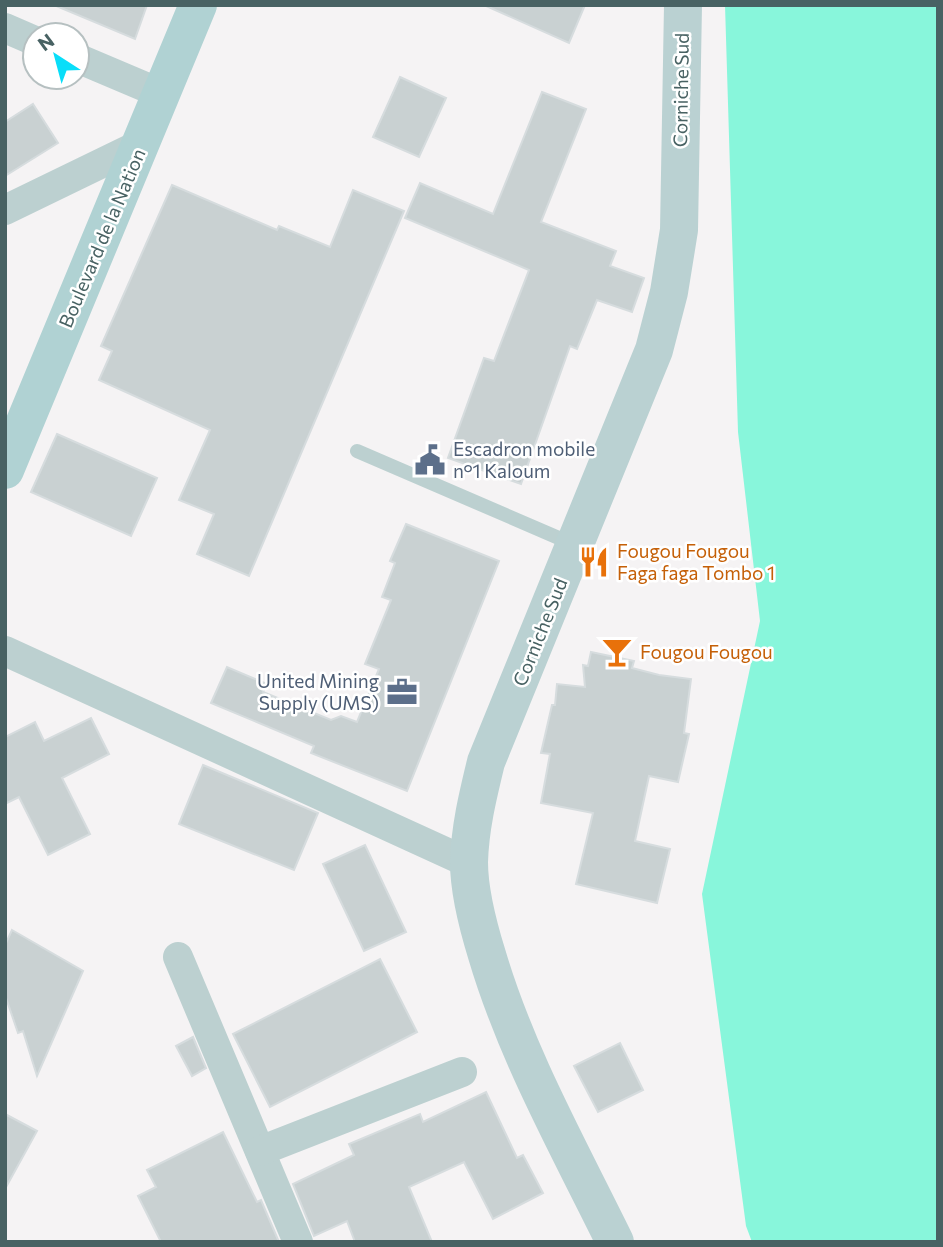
<svg xmlns="http://www.w3.org/2000/svg" width="943" height="1247" font-family="Commissioner,sans-serif">
<rect width="100%" height="100%" fill="#f5f3f4"/>
<polygon fill="#88f6db" points="725,5 938,5 938,1242 752,1242 746,1226 702,894 760,621 738,432"/>
<g fill="#c9d1d2" stroke="#d6dcde" stroke-width="2">
<polygon points="54,5 147,5 135,39"/>
<polygon points="484,5 585,5 569,43"/>
<polygon points="400,77 446,98 419,157 373,137"/>
<polygon points="542,92 586,109 541,222 616,251 610,266 644,278 632,312 597,300 577,349 570,346 521,484 448,458 484,358 494,361 529,270 405,218 420,183 493,214"/>
<polygon points="33,104 58,143 5,176 5,122"/>
<polygon points="172,185 277,230 279,226 330,247 353,190 404,211 249,576 197,554 214,514 179,500 210,430 99,380 112,351 101,346"/>
<polygon points="57,434 157,478 131,536 31,492"/>
<polygon points="406,524 499,561 407,791 311,753 314,746 211,703 227,667 267,684 263,692 331,720 341,716 357,722 379,669 365,664 391,600 382,597 395,563 390,561"/>
<polygon points="591,652 634,661 632,668 659,675 691,679 684,733 689,734 678,782 649,776 635,841 670,849 657,903 576,884 593,813 541,803 550,754 541,753 552,705 555,705 557,684 585,687 583,665 588,666"/>
<polygon points="91,718 109,754 62,778 90,834 48,855 19,797 5,804 5,737 35,722 44,741"/>
<polygon points="203,765 318,813 294,870 179,824"/>
<polygon points="365,845 406,932 364,951 323,864"/>
<polygon points="12,930 83,971 37,1076 23,1031 18,1033 5,995 5,945"/>
<polygon points="380,959 417,1032 270,1107 233,1034"/>
<polygon points="193,1037 206,1068 192,1076 176,1046"/>
<polygon points="620,1043 643,1090 598,1112 574,1066"/>
<polygon points="486,1092 517,1158 523,1155 543,1193 493,1219 464,1162 409,1187 432,1242 355,1242 347,1221 314,1236 293,1184 354,1155 349,1144 420,1114 423,1122"/>
<polygon points="5,1114 37,1131 5,1189"/>
<polygon points="223,1132 257,1202 261,1200 279,1242 161,1242 138,1196 156,1187 147,1170"/>
</g>
<g fill="none" stroke-linecap="round" stroke-linejoin="round">
<polyline stroke="#bcd0d0" stroke-width="14" points="357,451 575,545"/>
<g stroke="#bcd0d0" stroke-width="30">
<polyline points="5,28 35,41"/>
<polyline points="77,58 162,94"/>
<polyline points="5,210 141,144"/>
<polyline points="5,651 469,863"/>
<polyline points="178,957 298,1242"/>
<polyline points="260,1151 462,1072"/>
</g>
<path stroke="#bad1d2" stroke-width="38" d="M615 1242C569 1148 517 1056 487 955 478 926 469 893 469 862 470 827 478 795 486 762L654 350 669 292 679 230 683 5"/>
<polyline stroke="#b0d2d3" stroke-width="38" points="5,470 198,5"/>
</g>
<defs>
<g id="civic-bare" transform="scale(2.415)"><path d="M-.6-6.5H3V-4.5H.6V-3L4-1V1h2V6H-6V1h2V-1L-.6-3ZM-1.2 2.5V6h2.4V2.5Z" fill="#5c6f8a" stroke="#fff" stroke-width="2.5" paint-order="stroke"/></g>
<g id="restaurant-bare" transform="scale(2.415)"><path d="M-5-6h1v4h1v-4h1v4h1v-4h1v5L-1.5 .5V6h-2V.5L-5-1ZM5-6V6H3V1.5H1.5Q1.5-4 5-6Z" fill="#e8710a" stroke="#fff" stroke-width="2.5" paint-order="stroke"/></g>
<g id="bar-bare" transform="scale(2.415)"><path d="M-6-5H6L.8 .8V4.5H3.5V6h-7V4.5H-.8V.8Z" fill="#e8710a" stroke="#fff" stroke-width="2.5" paint-order="stroke"/></g>
<g id="office-bare" transform="scale(2.415)"><path d="M-6-3h4V-5.5h4V-3h4V5H-6ZM-1-4.5V-3h2v-1.5ZM-6 0V1H6V0Z" fill="#5c6f8a" stroke="#fff" stroke-width="2.5" paint-order="stroke"/></g>
</defs>
<g fill-rule="evenodd">
<use href="#civic-bare" x="430" y="460"/>
<use href="#restaurant-bare" x="594" y="562"/>
<use href="#bar-bare" x="617" y="652"/>
<use href="#office-bare" x="402" y="692"/>
</g>
<g text-anchor="middle" stroke-width="5" stroke-linejoin="round" paint-order="stroke">
<g font-size="19" fill="#486263" stroke="#fff">
<text transform="translate(681 90) rotate(-89)" y="7">Corniche Sud</text>
<text transform="translate(102 238) rotate(-67)" y="7">Boulevard de la Nation</text>
<text transform="translate(540 632) rotate(-68)" y="7">Corniche Sud</text>
</g>
<g font-size="19" fill="#4e5e75" stroke="#fff" text-anchor="start">
<text x="453" y="456">Escadron mobile<tspan x="453" dy="22">n°1 Kaloum</tspan></text>
<text x="379" y="688" text-anchor="end">United Mining<tspan x="379" dy="22">Supply (UMS)</tspan></text>
</g>
<g font-size="19" fill="#c56008" stroke="#fff" text-anchor="start">
<text x="617" y="558">Fougou Fougou<tspan x="617" dy="22">Faga faga Tombo 1</tspan></text>
<text x="640" y="659">Fougou Fougou</text>
</g>
</g>
<rect width="943" height="1247" fill="none" stroke="#486263" stroke-width="14"/>
<g transform="translate(56 56) rotate(324)"><circle r="33" fill="#ffffff" stroke="#b6c0c1" stroke-width="2"/>
<path d="M0-5L12 26L0 18L-12 26Z" fill="#09def9"/>
<text y="-10" font-size="19" font-weight="bold" text-anchor="middle" fill="#486263">N</text>
</g>
</svg>
